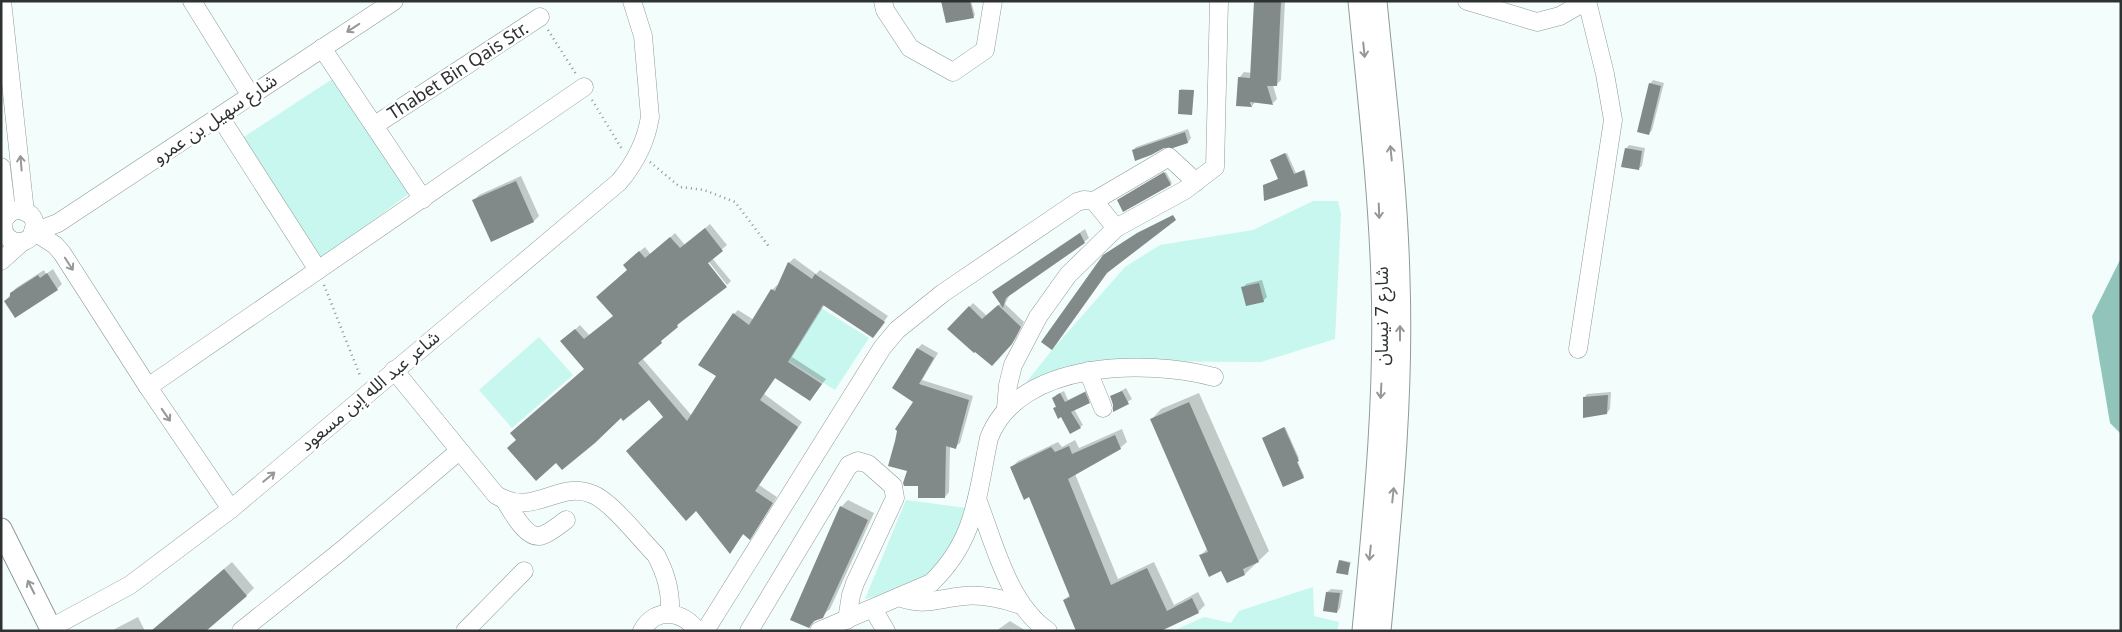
<svg xmlns="http://www.w3.org/2000/svg" width="2122" height="632" font-family="'Noto Sans','Noto Sans Arabic',sans-serif">
<rect width="100%" height="100%" fill="#f3fdfb"/>
<g fill="#c7f7ee">
<polygon points="340,74 415,189 315,264 233,144"/>
<polygon points="1313,201 1338,201 1341,214 1335,339 1261,362 1096,361 1025,384 1052,350 1125,267 1160,245 1253,230"/>
<polygon points="821,308 869,338 835,390 789,361"/>
<polygon points="539,337 573,375 512,428 479,390"/>
<polygon points="906,500 966,508 961,532 940,566 912,587 865,599"/>
<polygon points="1313,587 1314,616 1339,622 1337,631 1173,631 1204,617 1231,623 1239,611"/>
</g>
<polygon fill="#91c5bc" points="2121,258 2121,434 2110,423 2092,316"/>
<g fill="#0003">
<polygon points="942,1 971,1 975,15 973,17"/>
<polygon points="1250,1 1285,1 1281,80 1276,85 1273,85 1277,99 1273,103 1256,101 1252,106 1239,78 1244,72 1252,73 1255,2"/>
<polygon points="1653,80 1664,83 1652,130 1649,134 1650,84"/>
<polygon points="1181,89 1194,90 1191,113 1180,91"/>
<polygon points="1188,129 1191,138 1188,142 1133,150 1136,147"/>
<polygon points="1629,145 1645,148 1642,166 1638,169 1626,149"/>
<polygon points="1287,153 1296,173 1305,170 1308,183 1265,185 1279,179 1271,160"/>
<polygon points="1166,172 1172,183 1171,184 1120,199"/>
<polygon points="521,176 539,216 534,221 491,240 474,200 479,195"/>
<polygon points="710,224 727,245 712,258 731,281 727,285 705,257 682,321 642,358 692,416 717,376 734,314 738,310 754,320 772,290 777,285 778,286 789,263 794,258 816,274 820,270 888,316 877,331 825,304 792,357 826,379 810,400 776,377 764,394 802,422 759,485 777,497 754,533 750,538 744,533 730,552 664,417 649,398 556,461 585,369 567,337 580,325 589,335 614,316 628,270 629,260 645,247 651,255 675,233 685,245"/>
<polygon points="1085,229 1089,238 1084,242 1010,294 1005,304 1024,322 1016,338 996,361 949,329 973,303 987,316 1001,303 993,292 998,288"/>
<polygon points="53,269 62,284 57,289 5,301 16,288 44,270 46,274"/>
<polygon points="1262,280 1267,297 1263,301 1243,288 1246,284"/>
<polygon points="922,344 938,353 922,380 973,396 960,443 955,447 950,446 949,492 945,497 920,485 908,471 915,401 918,348"/>
<polygon points="1126,388 1132,399 1114,410 1111,397"/>
<polygon points="1088,390 1092,399 1074,409 1083,425 1080,427 1054,408 1057,406 1056,395 1064,391 1068,400"/>
<polygon points="1611,392 1610,409 1607,413 1584,398 1587,394"/>
<polygon points="1199,393 1269,551 1245,574 1222,570 1201,555 1208,548 1151,420 1161,409"/>
<polygon points="1285,427 1299,458 1297,460 1304,476 1303,477 1265,437"/>
<polygon points="1122,429 1127,442 1120,448 1075,474 1118,579 1154,562 1174,605 1198,592 1205,605 1198,612 1154,631 1064,600 1071,594 1030,495 1011,468 1018,461 1058,442 1062,447 1075,440 1079,448"/>
<polygon points="848,500 874,513 830,609 809,626 841,507"/>
<polygon points="1341,560 1351,562 1347,574 1340,561"/>
<polygon points="232,562 254,588 247,595 205,631 151,631"/>
<polygon points="1331,589 1343,590 1340,608 1337,612 1327,592"/>
<polygon points="138,617 145,631 111,631"/>
<polygon points="1010,621 1026,631 996,631"/>
</g>
<g fill="#818a88">
<polygon points="941,1 970,1 974,18 946,23"/>
<polygon points="1254,1 1281,1 1277,86 1267,86 1273,105 1250,102 1252,107 1236,106 1238,77 1250,78"/>
<polygon points="1649,83 1661,86 1649,135 1637,132"/>
<polygon points="1179,90 1194,90 1192,115 1178,114"/>
<polygon points="1185,132 1188,143 1173,148 1164,148 1151,155 1135,161 1132,150"/>
<polygon points="1625,148 1642,151 1639,170 1621,167"/>
<polygon points="1285,153 1294,174 1304,170 1308,186 1264,201 1263,185 1278,179 1270,160"/>
<polygon points="1164,172 1171,185 1123,212 1117,200"/>
<polygon points="516,181 534,222 491,242 472,200"/>
<polygon points="1173,215 1176,220 1107,273 1052,350 1041,342 1103,255 1137,233"/>
<polygon points="705,228 723,251 708,263 727,287 677,325 678,327 661,341 662,343 638,363 687,421 716,376 698,365 733,313 749,325 771,289 775,291 788,262 812,279 815,274 885,322 873,338 823,305 788,362 822,384 810,401 775,378 760,400 798,427 755,491 773,503 750,540 743,534 730,554 696,511 686,521 626,451 663,417 649,400 623,421 621,418 595,443 562,470 556,463 536,481 507,448 516,440 510,433 584,369 560,341 575,329 584,339 613,316 596,297 627,270 623,265 639,251 645,258 670,237 680,248"/>
<polygon points="1080,233 1085,243 1006,298 1003,308 992,292"/>
<polygon points="47,273 58,290 15,318 4,301 10,297 10,293 38,275 40,278"/>
<polygon points="1259,283 1264,302 1246,306 1241,287"/>
<polygon points="998,305 1021,327 1012,344 992,366 975,352 974,353 947,329 969,306 982,319"/>
<polygon points="917,348 934,358 919,384 969,400 956,449 946,446 945,498 918,498 918,486 904,486 903,483 907,471 888,466 895,441 897,431 895,429 913,402 892,388"/>
<polygon points="1122,391 1129,404 1113,412 1113,404 1110,396"/>
<polygon points="1085,392 1090,403 1071,412 1081,428 1070,434 1061,417 1058,419 1053,408 1056,407 1052,398 1060,393 1065,402"/>
<polygon points="1608,395 1607,414 1583,418 1583,397"/>
<polygon points="1189,402 1259,562 1243,569 1245,575 1227,583 1221,571 1209,577 1199,555 1208,552 1150,419"/>
<polygon points="1284,427 1299,461 1297,462 1304,478 1283,487 1262,438"/>
<polygon points="1115,435 1121,449 1068,479 1111,585 1147,568 1167,611 1192,598 1199,613 1161,631 1076,631 1063,600 1070,597 1029,497 1024,500 1010,467 1051,447 1055,452 1069,446 1072,454"/>
<polygon points="840,506 868,520 823,618 814,621 809,628 790,620"/>
<polygon points="1339,560 1350,563 1348,575 1336,573"/>
<polygon points="224,569 247,596 206,631 151,631"/>
<polygon points="1326,592 1340,593 1337,613 1323,611"/>
</g>
<g fill="none" stroke-linecap="round" stroke-linejoin="round">
<g stroke="#909a98" stroke-width="19">
<g id="minor">
<polyline points="2,1 25,212"/>
<polyline points="192,1 251,96"/>
<polyline points="883,1 885,10 910,48 953,72 985,50 993,1"/>
<polyline points="1467,1 1537,22 1560,16 1586,1"/>
<polyline points="322,48 423,199"/>
<polyline points="220,117 318,270"/>
<polyline points="375,125 540,17"/>
<polyline points="1,167 7,216"/>
<polyline points="1094,201 1169,157 1196,182"/>
<circle cx="19" cy="226" r="16"/>
<polyline points="34,228 42,229 58,223 394,1"/>
<polyline points="33,231 55,245 62,253 148,387 231,509"/>
<polyline points="1,261 22,242"/>
<polyline points="1578,349 1613,120 1605,74 1587,1"/>
<path d="M394 370 496 495C534 518 557 480 592 494 611 501 640 539 656 555 666 574 671 591 670 613"/>
<polyline points="1088,371 1103,408"/>
<polyline points="148,387 584,87"/>
<polyline points="1006,408 1008,385 1013,365 1038,317 1068,275 1116,228 1185,190 1215,167 1219,1"/>
<path d="M504 499C511 510 527 542 543 535 551 532 559 525 566 520"/>
<path d="M977 499C994 542 1008 604 1048 631"/>
<path d="M899 597C923 607 940 598 964 596 984 594 1003 599 1021 605"/>
<polyline points="873,609 886,631"/>
<path d="M51 628 130 585 231 509 619 182C636 162 646 142 650 117L643 36 632 1"/>
<polyline points="241,631 341,551 459,451"/>
<polyline points="465,631 524,571"/>
<path d="M642 631C655 606 684 611 697 631"/>
<polyline points="705,631 882,348 897,330 943,293 1077,202 1084,200 1094,201 1116,228"/>
<polyline points="749,631 849,465 858,461 868,464 893,486 895,498 855,583 851,595 847,620"/>
<path d="M819 631 931 583C976 540 977 495 989 438 1019 360 1147 359 1214 377"/>
</g>
</g>
<g stroke="#909a98" stroke-width="23">
<g id="major">
<path d="M1359 1C1368 94 1379 187 1382 280 1386 397 1374 514 1363 631"/>
<path d="M1376 1C1385 94 1397 187 1399 280 1403 397 1391 514 1380 631"/>
<polyline points="1,529 52,631"/>
</g>
</g>
<g stroke="#8c9392" stroke-width="2.5" stroke-dasharray="1 4" stroke-linecap="butt">
<polyline points="548,30 576,74"/>
<polyline points="592,100 622,149"/>
<polyline points="650,162 680,187 704,190 735,202 770,248"/>
<polyline points="324,285 361,378"/>
</g>
<use href="#minor" stroke="#fff" stroke-width="18"/>
<use href="#major" stroke="#fff" stroke-width="21"/>
</g>
<defs><path id="oneway-shaft" d="M-6 0H5M1.5-3L5.5 0L1.5 3" fill="none" stroke-width="1.6" stroke-linecap="round" stroke-linejoin="round" transform="scale(1.25)"/></defs>
<g stroke="#969898">
<use href="#oneway-shaft" transform="translate(353 28) rotate(147)"/>
<use href="#oneway-shaft" transform="translate(1364 50) rotate(84)"/>
<use href="#oneway-shaft" transform="translate(1391 153) rotate(-96)"/>
<use href="#oneway-shaft" transform="translate(21 163) rotate(-95)"/>
<use href="#oneway-shaft" transform="translate(1379 211) rotate(88)"/>
<use href="#oneway-shaft" transform="translate(69 264) rotate(57)"/>
<use href="#oneway-shaft" transform="translate(1400 333) rotate(-90)"/>
<use href="#oneway-shaft" transform="translate(1381 391) rotate(93)"/>
<use href="#oneway-shaft" transform="translate(166 415) rotate(55)"/>
<use href="#oneway-shaft" transform="translate(269 477) rotate(-40)"/>
<use href="#oneway-shaft" transform="translate(1393 495) rotate(-84)"/>
<use href="#oneway-shaft" transform="translate(1370 553) rotate(96)"/>
<use href="#oneway-shaft" transform="translate(31 587) rotate(-117)"/>
</g>
<g text-anchor="middle" stroke-width="5" stroke-linejoin="round" paint-order="stroke">
<g font-size="18" fill="#2e3232" stroke="#fff">
<text transform="translate(458 71) rotate(-33)" y="6">Thabet Bin Qais Str.</text>
<text transform="translate(215 119) rotate(-34)" y="6">شارع سهيل بن عمرو</text>
<text transform="translate(1382 316) rotate(-90)" y="6">شارع 7 نيسان</text>
<text transform="translate(370 391) rotate(-40)" y="6">شاعر عبد الله إبن مسعود</text>
</g>
</g>
<rect width="2122" height="632" fill="none" stroke="#2e3232" stroke-width="5"/>
</svg>
